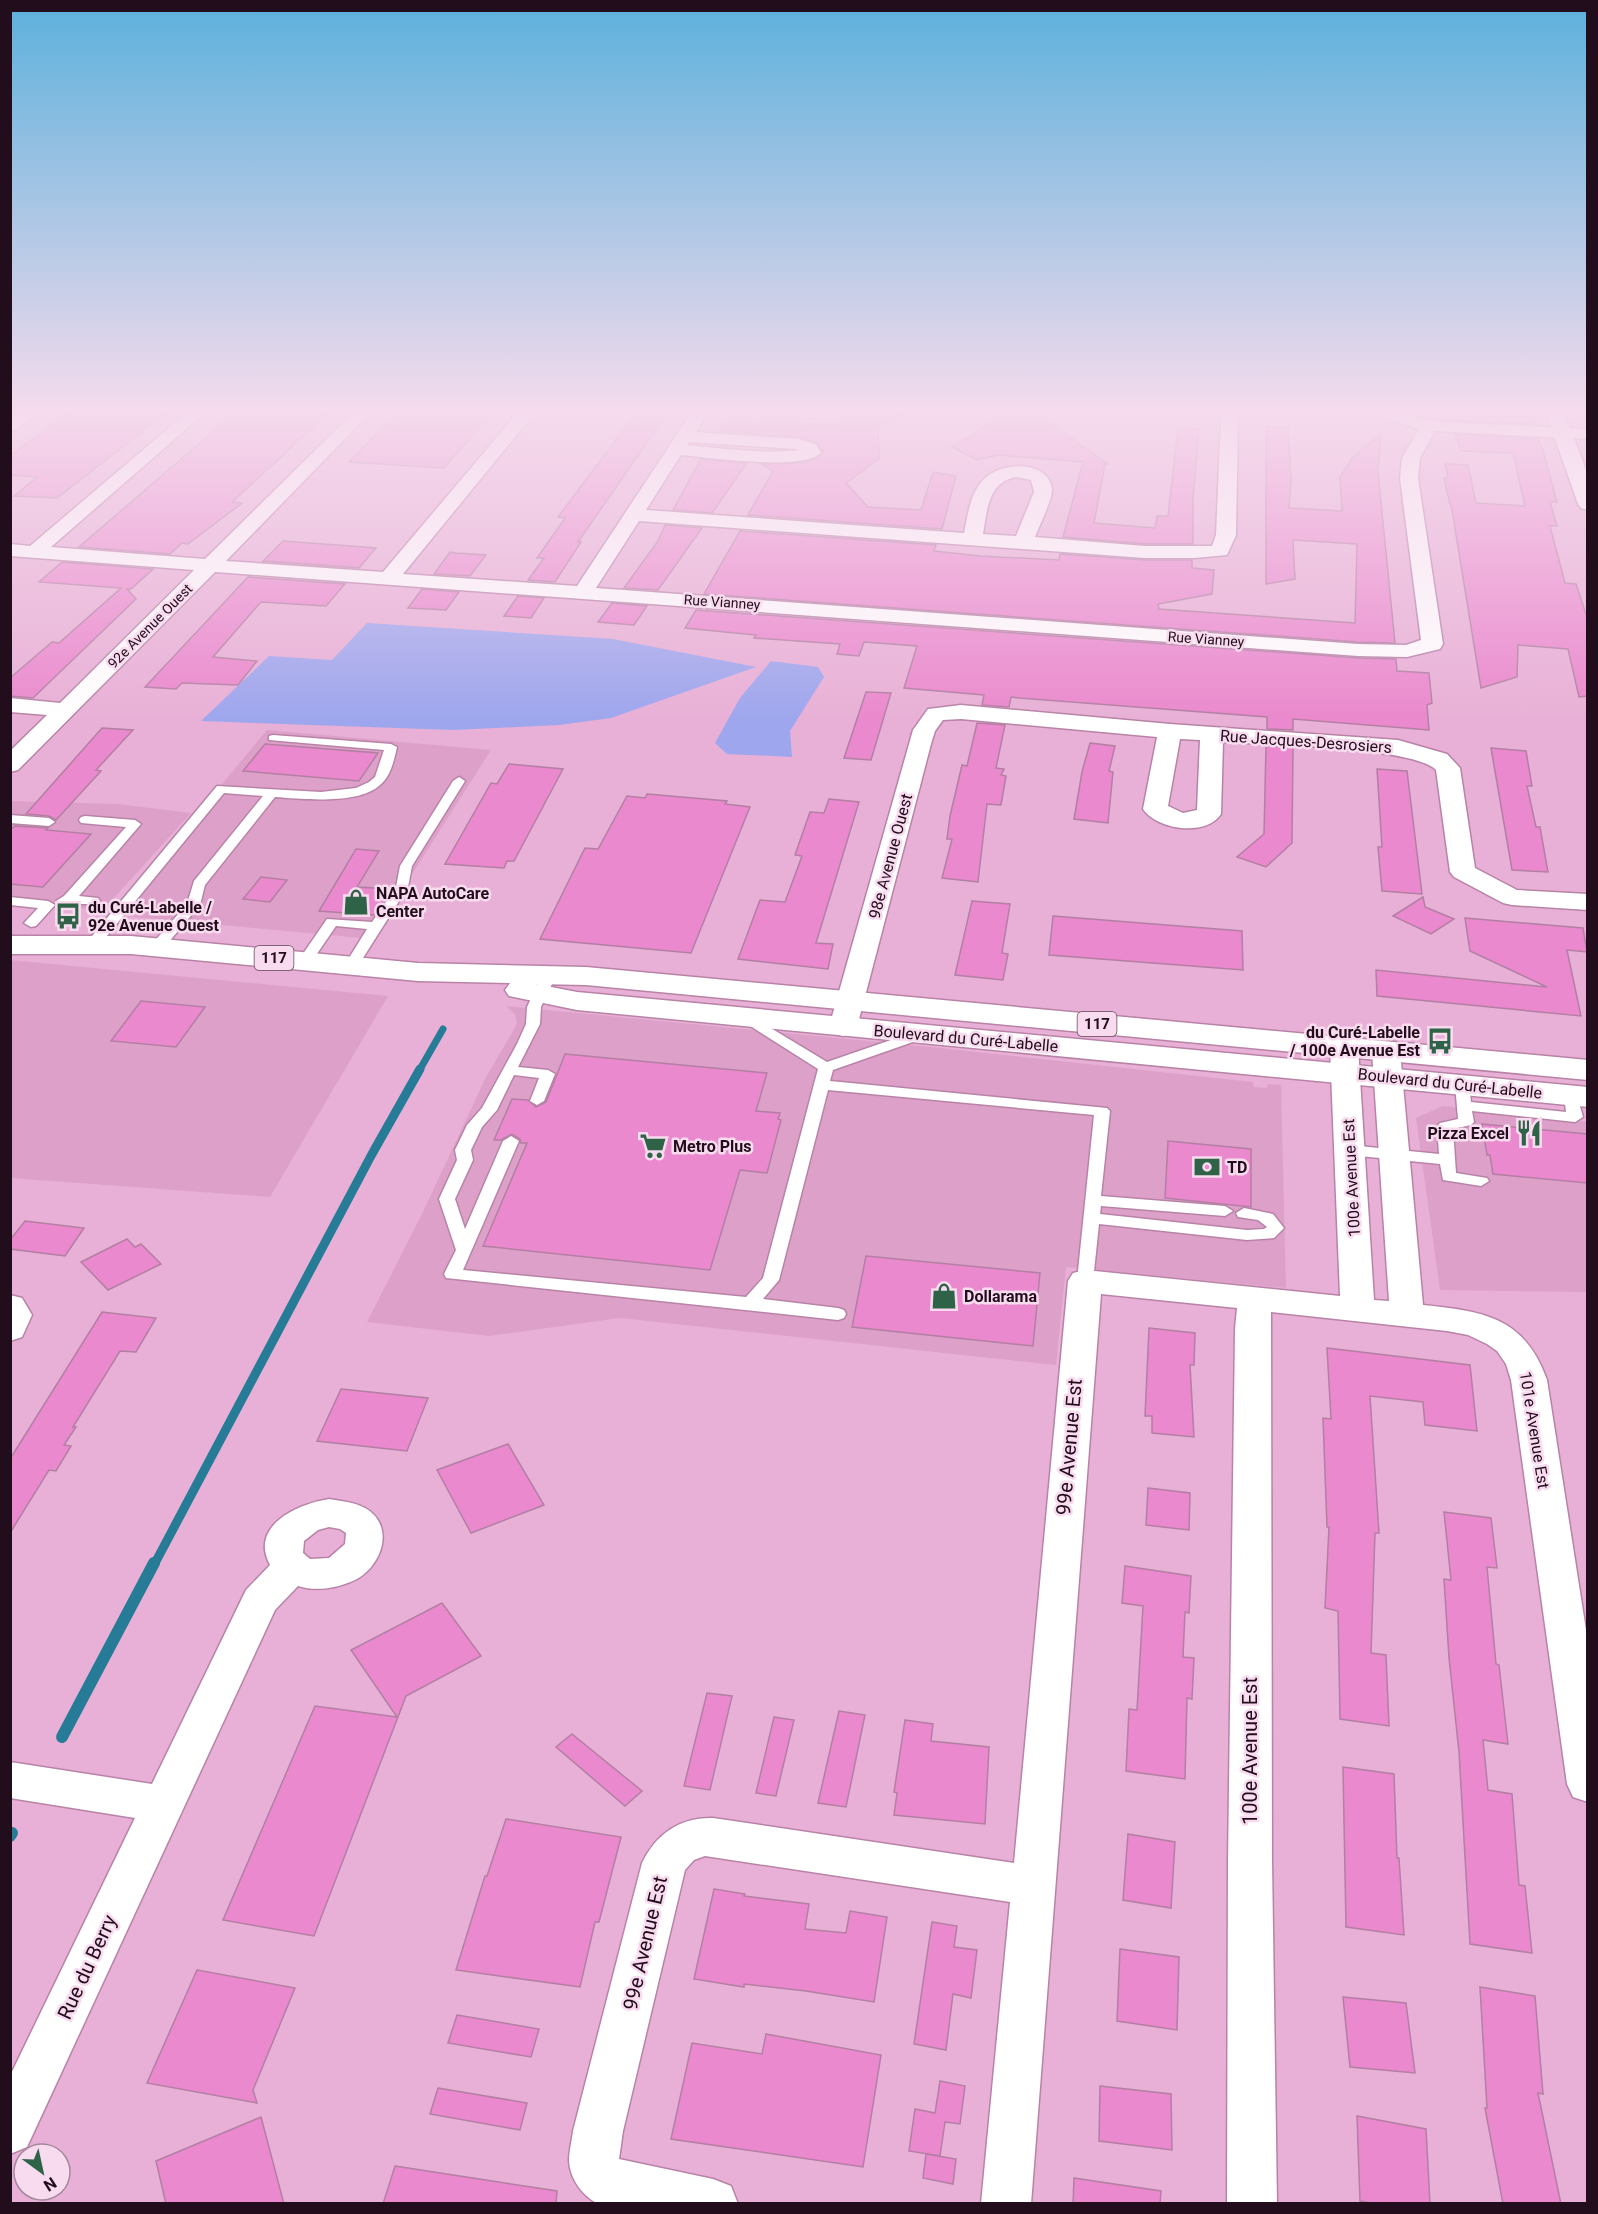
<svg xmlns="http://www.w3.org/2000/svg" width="1598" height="2214" font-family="Roboto,sans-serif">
<rect width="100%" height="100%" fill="#e8b0d6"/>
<g fill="#dda1c9">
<polygon points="267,730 491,750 371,939 113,915"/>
<polygon points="10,801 117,804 191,813 103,910 11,902"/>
<polygon points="10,960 388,996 270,1197 11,1178"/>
<polygon points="506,1006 941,1048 1253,1082 1254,1087 1267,1088 1268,1084 1281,1085 1286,1288 1066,1267 1056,1365 620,1318 489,1336 367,1322 422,1214 485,1079 513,1031 517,1023 515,1014"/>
<polygon points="1443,1106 1587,1122 1587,1292 1440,1290 1416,1118"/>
</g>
<g fill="#9ea6ed">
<polygon points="367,623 613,639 756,667 611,718 559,725 454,730 201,721 269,656 332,660"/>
<polygon points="771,661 818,667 824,677 790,731 792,757 727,754 715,743 740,698"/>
</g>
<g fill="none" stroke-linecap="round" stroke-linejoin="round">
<polyline stroke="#267b96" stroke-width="7" points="419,1071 443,1029"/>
<polyline stroke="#267b96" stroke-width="9" points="154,1565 372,1154 420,1069"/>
<g stroke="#267b96" stroke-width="12">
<polyline points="62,1737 154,1563"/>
<polyline points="10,1836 12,1833"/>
</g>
</g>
<g fill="#ea89cd" stroke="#b37fa3" stroke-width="1.5">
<polygon points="72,410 170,410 57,498 14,496 37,477 10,475 10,456"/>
<polygon points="238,410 332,410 232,502 242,503 188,544 182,543 170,554 79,547"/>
<polygon points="400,410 495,410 444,468 349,462"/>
<polygon points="638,410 669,411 578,542 581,542 555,582 528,580 544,558 537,558 565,518 558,517"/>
<polygon points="860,410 915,410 878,427 879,459 846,483 868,507 921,510 933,472 956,476 942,529 748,515 773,471 762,464 796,463 812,460 822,454 823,451 816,442 798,437 719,431 725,421 759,423 771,421 838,425"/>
<polygon points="1446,410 1529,411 1533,424 1450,420"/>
<polygon points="998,419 1047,421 1108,464 1105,464 1094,523 1155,528 1157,516 1168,516 1178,428 1199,429 1193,500 1193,544 1145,544 1063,537 1083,462 998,455 977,460 952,447"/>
<polygon points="1266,426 1288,427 1291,479 1289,508 1342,511 1340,477 1353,457 1381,434 1378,472 1395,643 1358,642 704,594 740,531 936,545 934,551 981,556 1059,560 1060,554 1145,560 1192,560 1192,568 1214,570 1212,594 1158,604 1159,609 1355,623 1357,544 1293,540 1295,579 1266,584"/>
<polygon points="1455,434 1537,439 1542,447 1557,502 1550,502 1557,526 1550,526 1565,583 1576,584 1587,617 1587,696 1579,697 1568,649 1518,645 1517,677 1481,688 1451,504 1450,504 1444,478 1448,478 1445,464 1468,465 1476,503 1525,506 1513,453 1461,451"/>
<polygon points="701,459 747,463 712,513 673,510"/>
<polygon points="665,525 702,528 658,590 624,588 658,541"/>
<polygon points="283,541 376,548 359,568 263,561"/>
<polygon points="450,552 456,553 486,555 470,576 434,574"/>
<polygon points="62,562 153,569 131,589 127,589 136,599 33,698 10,696 10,678 52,642 59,643 121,588 39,582"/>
<polygon points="248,577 345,584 326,606 261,602 213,657 257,661 238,685 182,683 176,689 145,687"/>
<polygon points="422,589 459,592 446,610 408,608"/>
<polygon points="518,596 544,598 531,618 504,616"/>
<polygon points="612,603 647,606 634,625 598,622"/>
<polygon points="696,610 1358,658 1396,659 1397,671 1429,673 1432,703 1427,705 1429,730 1293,719 1293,730 1267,729 1267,717 1019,698 1011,697 1009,707 982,705 984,695 904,688 917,646 864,642 859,656 837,654 840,644 754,638 756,635 685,628"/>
<polygon points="866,692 891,693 871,760 844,758"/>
<polygon points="977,723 1005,725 996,768 1004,769 1001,775 1006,776 1001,805 987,804 978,882 942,878 952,839 947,839 950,816 962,765 967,766"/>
<polygon points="102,728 133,730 96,770 101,771 56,820 49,816 26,814"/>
<polygon points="1090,743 1115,746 1109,771 1113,772 1108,823 1074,819 1082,772"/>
<polygon points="265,744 378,753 359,781 243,771"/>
<polygon points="1266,746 1293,747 1292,843 1266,867 1237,857 1264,834"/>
<polygon points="1491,748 1526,751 1532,786 1527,786 1536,827 1540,827 1548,872 1512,870"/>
<polygon points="509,764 563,769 514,861 507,861 504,868 445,864 491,783 497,784"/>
<polygon points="1377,769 1407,771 1422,894 1382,891 1378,847 1382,847"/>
<polygon points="647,794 727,801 725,804 750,807 691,953 540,939 585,848 598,849 627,796 645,798"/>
<polygon points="829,799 859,802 816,943 833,944 828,969 738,959 760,900 785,902 802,856 795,855 810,812 824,813"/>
<polygon points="15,826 48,828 46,830 91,834 43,887 10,884 10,830"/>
<polygon points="356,849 379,851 357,887 392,889 374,915 319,911"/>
<polygon points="261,877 287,880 270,902 243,899"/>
<polygon points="1423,897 1425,907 1454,919 1431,934 1393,916"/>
<polygon points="972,901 1010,904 1002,953 1008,954 1003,980 955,975"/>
<polygon points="1053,916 1242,931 1243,970 1049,955"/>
<polygon points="1465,918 1583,928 1587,952 1567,950 1581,1016 1377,996 1376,970 1547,987 1470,951"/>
<polygon points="141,1001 205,1007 176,1047 111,1041"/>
<polygon points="565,1054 767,1073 756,1111 780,1113 778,1119 781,1120 767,1173 740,1170 710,1270 483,1246 527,1143 521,1143 520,1139 512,1134 501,1140 494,1140 512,1099 528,1100 536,1107 546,1102"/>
<polygon points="1482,1124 1587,1134 1587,1183 1493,1174 1490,1155 1487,1155"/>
<polygon points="1168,1141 1251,1149 1251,1207 1165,1198"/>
<polygon points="25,1221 84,1228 65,1256 10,1249 10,1240"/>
<polygon points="127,1239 135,1247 141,1244 161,1264 108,1290 81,1262"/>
<polygon points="866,1256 1040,1273 1033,1346 852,1327"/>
<polygon points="102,1312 156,1318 136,1352 120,1351 73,1427 76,1427 64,1445 71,1446 56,1471 49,1470 10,1533 10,1459"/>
<polygon points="1149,1328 1195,1333 1194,1365 1190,1365 1194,1437 1152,1433 1152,1416 1145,1416"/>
<polygon points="1327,1348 1470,1365 1477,1431 1425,1425 1423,1402 1370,1396 1379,1533 1375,1533 1371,1653 1386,1655 1389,1726 1340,1719 1338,1611 1325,1608 1329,1527 1327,1527 1323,1418 1331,1419"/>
<polygon points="341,1389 428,1398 407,1451 317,1441"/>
<polygon points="508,1444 544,1505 471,1533 437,1470"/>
<polygon points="1148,1488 1190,1493 1189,1530 1146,1525"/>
<polygon points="1444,1512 1491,1518 1497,1568 1487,1567 1496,1664 1499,1665 1508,1744 1483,1740 1488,1790 1512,1794 1519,1885 1525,1886 1532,1953 1470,1944 1459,1752 1449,1658 1444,1579 1451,1580"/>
<polygon points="1125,1566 1191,1576 1189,1613 1185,1612 1183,1657 1194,1658 1192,1699 1187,1698 1185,1779 1126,1771 1129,1709 1137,1710 1143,1606 1122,1603"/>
<polygon points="442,1603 481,1656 406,1696 314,1936 223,1920 315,1706 397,1717 351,1650"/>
<polygon points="707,1693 732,1696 710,1790 684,1786"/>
<polygon points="839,1711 865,1715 846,1807 818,1803"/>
<polygon points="774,1717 794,1720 776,1796 756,1793"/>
<polygon points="905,1720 933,1724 931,1741 989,1747 985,1824 894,1815 897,1793 894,1792"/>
<polygon points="572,1734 642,1791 625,1806 556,1747"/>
<polygon points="1343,1767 1394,1774 1397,1858 1399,1858 1404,1935 1346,1927"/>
<polygon points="506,1819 621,1837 599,1922 595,1922 580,1987 456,1970 485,1876 487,1876"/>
<polygon points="1128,1834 1175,1842 1171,1908 1123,1900"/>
<polygon points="714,1889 745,1894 744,1896 809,1904 805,1929 846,1933 850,1911 887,1917 874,2002 806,1991 744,1984 744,1987 694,1979"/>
<polygon points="932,1922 957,1926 954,1947 977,1950 971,1998 953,1994 946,2050 914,2044"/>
<polygon points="1120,1949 1179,1957 1177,2030 1117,2021"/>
<polygon points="197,1970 295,1988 253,2090 257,2103 147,2083"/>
<polygon points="1480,1987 1535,1996 1543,2094 1538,2093 1561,2204 1503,2204 1485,2108 1487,2108"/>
<polygon points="1343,1997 1406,2003 1415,2073 1350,2067"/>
<polygon points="457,2015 539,2029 531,2057 448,2043"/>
<polygon points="766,2034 881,2055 863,2167 671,2139 692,2043 762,2054"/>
<polygon points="940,2081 965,2086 960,2124 945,2122 940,2156 909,2151 915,2109 935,2113"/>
<polygon points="1100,2086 1171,2094 1172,2150 1099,2141"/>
<polygon points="438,2088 527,2103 520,2130 430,2114"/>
<polygon points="1357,2116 1426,2129 1430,2204 1376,2204 1360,2201"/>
<polygon points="261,2117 284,2204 166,2204 156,2161"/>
<polygon points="926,2154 956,2159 953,2184 923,2178"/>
<polygon points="395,2166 557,2191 556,2204 383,2204"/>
<polygon points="1074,2178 1161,2191 1160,2204 1073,2204"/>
</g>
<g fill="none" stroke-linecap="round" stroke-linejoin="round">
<g stroke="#b883a7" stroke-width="3">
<g id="service">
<path d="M273 735 391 744 397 747C394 760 391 776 380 785 359 805 302 799 275 797L205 885 200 905 162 950H152L150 947 152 944 187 904 194 881 263 796 224 793 97 948H87L85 945 87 942 217 786 321 792 356 788 369 782 375 777 384 750 269 740V736Z"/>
<polygon points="459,777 465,781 412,866 408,887 356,969 351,970 344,966 367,929 336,926 310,964 300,964 298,961 327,919 372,922 396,887 400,866 453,781"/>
<polygon points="10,815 49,818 55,822 49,826 10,823"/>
<polygon points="85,816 135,820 141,824 79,896 98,898 100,901 98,904 58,904 56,901 64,896 126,827 81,823 79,820 81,817"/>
<polygon points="10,897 48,901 55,905 36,926 31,927 24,923 38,908 10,905"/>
<polygon points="545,980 552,984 541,1007 540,1024 518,1067 548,1070 555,1074 544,1101 537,1105 530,1101 539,1078 514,1075 497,1110 482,1127 471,1150 473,1160 455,1199 465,1229 503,1141 511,1136 519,1141 463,1270 746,1297 763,1278 818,1069 744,1022 742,1019 744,1016 749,1015 827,1062 917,1031 927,1031 929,1034 927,1037 833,1070 830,1081 1107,1108 1110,1111 1101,1196 1225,1206 1233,1211 1225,1216 1101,1206 1100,1214 1247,1230 1264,1229 1267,1227 1258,1220 1238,1217 1236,1213 1244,1208 1273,1214 1284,1228 1274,1238 1247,1240 1099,1224 1093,1281 1091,1285 1079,1285 1077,1281 1094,1115 828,1090 779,1280 763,1299 838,1308 844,1310 846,1314 844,1318 838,1320 446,1278 444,1274 456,1250 439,1199 457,1160 455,1150 467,1125 482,1108 517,1044 526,1024 527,1007 538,984"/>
<polygon points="1462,1080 1469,1084 1471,1102 1566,1112 1564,1095 1566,1092 1576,1092 1583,1117 1575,1122 1472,1111 1474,1122 1471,1125 1453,1129 1456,1173 1487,1178 1489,1181 1481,1186 1443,1180 1440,1164 1349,1155 1341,1150 1349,1145 1439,1154 1437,1126 1440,1123 1458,1119 1455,1084"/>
</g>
</g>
<g stroke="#b883a7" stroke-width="3">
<g id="minor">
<polygon points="22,410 41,410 16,430 10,431 10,418"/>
<path d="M190 410H208L51 547 205 559 356 410H373L226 561 383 572 520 410H537L403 574 577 586 693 410H709L696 432 798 439 815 444 821 452C806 472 706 457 681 455L646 510 964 533C968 514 970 492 985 478 1003 461 1050 460 1052 490 1052 501 1039 526 1035 537L1145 546H1212L1216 535 1221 417 1121 415 1115 414 1113 410H1260L1258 414 1238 416 1236 535 1227 555 1195 558H1145L639 521 596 588 1358 644 1406 645 1421 640 1400 478 1402 458 1419 429 1369 414 1367 410H1390L1413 417 1439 422 1588 429V439L1435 431 1420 458 1418 478 1443 644 1440 649 1407 657 1358 656 215 572 18 770 10 772V751L47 715 10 712V698L60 703 194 570 10 556V544L30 546ZM689 442 796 449 799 450C762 454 724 449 687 445ZM1016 477 1031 480 1034 492 1016 536 983 534C987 511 988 482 1016 477Z"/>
<path d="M961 705 1170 724 1398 740 1447 754 1460 768 1475 868 1517 890 1588 894V910L1512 905 1503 903 1454 877 1450 872 1436 770C1414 747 1262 744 1223 742L1221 814C1206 837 1157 830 1143 809L1157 737 961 719 943 720 935 731 931 744 857 1027 853 1033 843 1036 833 1033 829 1027 913 730 928 709ZM1180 739 1200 740 1197 810 1183 813 1168 806Z"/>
<path d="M1344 1038 1354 1041 1358 1047 1374 1300 1389 1301 1372 1051 1376 1045 1386 1042 1396 1045 1400 1051 1423 1305C1483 1311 1525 1317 1547 1380L1588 1643V1802L1573 1797 1567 1784 1511 1380 1506 1364 1497 1351 1487 1344 1468 1335 1447 1331 1271 1312 1272 1861 1277 2204H1227L1228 1861 1235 1329 1237 1308 1101 1294 1031 2204H981L1010 1902 705 1856 694 1860 685 1870 623 2131 619 2159 713 2179 731 2186 738 2204H599C583 2197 570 2179 569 2161 569 2151 572 2140 573 2131L642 1863C656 1834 680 1817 713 1818L1014 1863 1068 1281 1073 1273 1085 1270 1340 1296 1330 1047 1334 1041Z"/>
<polygon points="10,1295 22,1298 32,1315 22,1337 10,1341"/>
<path d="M329 1499C341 1501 354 1502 365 1508 395 1525 383 1564 357 1579 339 1588 317 1592 298 1586L275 1610 27 2147 10 2154V2076L135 1818 10 1798V1762L152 1784 246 1590 270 1565C249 1526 297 1504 329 1499ZM329 1527 340 1529 346 1533 345 1544 329 1558 310 1559 303 1553 304 1541 318 1530Z"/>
</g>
</g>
<g stroke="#b883a7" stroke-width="3">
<polygon id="tertiary" points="1545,410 1563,410 1588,475 1588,510 1581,508 1578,504"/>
</g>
<g stroke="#b883a7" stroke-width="3">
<polygon id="primary" points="10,936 131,936 418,963 586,967 1588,1060 1588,1080 586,985 536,984 577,992 1588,1087 1588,1107 577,1010 509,996 505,990 510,983 418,981 131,954 10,954"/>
</g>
<use href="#service" fill="#fff" fill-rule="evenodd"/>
<use href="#minor" fill="#fff" fill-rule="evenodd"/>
<use href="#tertiary" fill="#fff" fill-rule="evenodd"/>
<use href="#primary" fill="#fff" fill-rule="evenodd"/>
</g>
<linearGradient id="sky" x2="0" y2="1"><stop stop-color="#5bb0dc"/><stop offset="0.57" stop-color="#f5dbed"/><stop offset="1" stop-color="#f5dbed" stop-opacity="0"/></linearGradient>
<rect width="1598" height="720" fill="url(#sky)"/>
<defs>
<g id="shop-bare" transform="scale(2.07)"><path d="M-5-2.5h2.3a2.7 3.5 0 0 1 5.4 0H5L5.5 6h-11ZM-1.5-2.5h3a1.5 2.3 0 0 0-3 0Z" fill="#2f6348" stroke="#f8dbee" stroke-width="2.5" paint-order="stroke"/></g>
<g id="bus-bare" transform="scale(2.07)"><path d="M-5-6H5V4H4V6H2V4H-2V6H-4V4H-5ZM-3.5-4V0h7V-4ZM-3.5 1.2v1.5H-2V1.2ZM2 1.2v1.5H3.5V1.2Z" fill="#2f6348" stroke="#f8dbee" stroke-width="2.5" paint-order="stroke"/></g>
<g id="restaurant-bare" transform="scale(2.07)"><path d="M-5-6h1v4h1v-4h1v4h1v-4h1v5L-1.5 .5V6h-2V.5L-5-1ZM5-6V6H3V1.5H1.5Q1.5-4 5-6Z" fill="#2f6348" stroke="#f8dbee" stroke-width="2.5" paint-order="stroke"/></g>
<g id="supermarket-bare" transform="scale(2.07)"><path d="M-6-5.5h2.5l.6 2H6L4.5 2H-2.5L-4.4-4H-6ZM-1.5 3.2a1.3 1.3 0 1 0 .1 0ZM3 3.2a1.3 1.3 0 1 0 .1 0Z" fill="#2f6348" stroke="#f8dbee" stroke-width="2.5" paint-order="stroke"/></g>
<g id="bank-bare" transform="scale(2.07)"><path d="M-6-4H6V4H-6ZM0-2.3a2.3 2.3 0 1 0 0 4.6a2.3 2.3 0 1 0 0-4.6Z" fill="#2f6348" stroke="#f8dbee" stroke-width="2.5" paint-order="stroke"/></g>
</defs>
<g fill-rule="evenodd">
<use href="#shop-bare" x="356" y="902"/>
<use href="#bus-bare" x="68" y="916"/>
<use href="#bus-bare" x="1440" y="1041"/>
<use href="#restaurant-bare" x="1529" y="1133"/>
<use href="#supermarket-bare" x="653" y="1146"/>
<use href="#bank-bare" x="1207" y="1167"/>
<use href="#shop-bare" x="944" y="1296"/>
</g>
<g text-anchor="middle" stroke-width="5" stroke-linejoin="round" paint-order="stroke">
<g font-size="14" fill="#210d1b" stroke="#f8dbee">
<text transform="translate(722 602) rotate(4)" y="5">Rue Vianney</text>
<text transform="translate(150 626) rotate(-45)" y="5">92e Avenue Ouest</text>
<text transform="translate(1206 639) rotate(4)" y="5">Rue Vianney</text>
</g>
<g fill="#f8dbee" stroke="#624b5a" stroke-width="1.5">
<rect x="254.5" y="946" width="39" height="24" rx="4.5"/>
<rect x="1077.5" y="1012" width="39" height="24" rx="4.5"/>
</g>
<g font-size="15" font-weight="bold" fill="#210d1b">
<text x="274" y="963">117</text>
<text x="1097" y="1029">117</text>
</g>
<g font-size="16" fill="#210d1b" stroke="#f8dbee">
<text transform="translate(1306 741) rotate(4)" y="6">Rue Jacques-Desrosiers</text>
<text transform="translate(890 856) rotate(-75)" y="6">98e Avenue Ouest</text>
<text transform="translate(966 1038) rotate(5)" y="6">Boulevard du Curé-Labelle</text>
<text transform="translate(1450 1083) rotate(6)" y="6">Boulevard du Curé-Labelle</text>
<text transform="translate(1351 1178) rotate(-93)" y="6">100e Avenue Est</text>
<text transform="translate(1535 1430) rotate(81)" y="6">101e Avenue Est</text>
</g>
<g font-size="16" font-weight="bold" fill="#210d1b" stroke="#f8dbee" text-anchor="start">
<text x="376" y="899">NAPA AutoCare<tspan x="376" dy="18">Center</tspan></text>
<text x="88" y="913">du Curé-Labelle /<tspan x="88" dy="18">92e Avenue Ouest</tspan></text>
<text x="1420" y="1038" text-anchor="end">du Curé-Labelle<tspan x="1420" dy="18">/ 100e Avenue Est</tspan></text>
<text x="1509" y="1139" text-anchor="end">Pizza Excel</text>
<text x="673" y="1152">Metro Plus</text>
<text x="1227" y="1173">TD</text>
<text x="964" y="1302">Dollarama</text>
</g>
<g font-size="20" fill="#210d1b" stroke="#f8dbee">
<text transform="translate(1069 1447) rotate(-85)" y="7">99e Avenue Est</text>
<text transform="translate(1250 1751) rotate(-90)" y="7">100e Avenue Est</text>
<text transform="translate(645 1943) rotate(-77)" y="7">99e Avenue Est</text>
<text transform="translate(87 1967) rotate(-65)" y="7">Rue du Berry</text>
</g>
</g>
<rect width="1598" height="2214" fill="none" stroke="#210d1b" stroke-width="24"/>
<g transform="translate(42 2172) rotate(147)"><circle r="28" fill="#f8dbee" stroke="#a2899a" stroke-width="1.5"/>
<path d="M0-4.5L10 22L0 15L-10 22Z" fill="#2f6348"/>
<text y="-9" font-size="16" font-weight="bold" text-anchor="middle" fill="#210d1b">N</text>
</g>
</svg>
